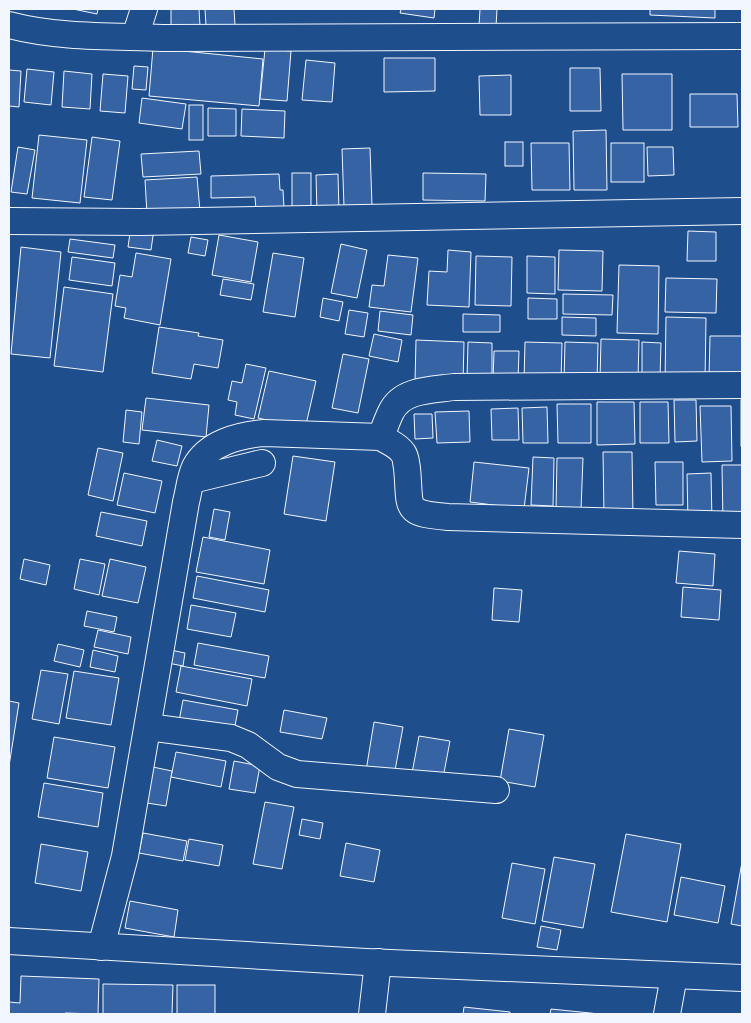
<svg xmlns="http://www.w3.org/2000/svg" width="751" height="1023" font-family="'Golos Text',sans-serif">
<rect width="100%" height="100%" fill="#1f4e8c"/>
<g fill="#3563a3" stroke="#f2f6ff">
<polygon points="73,9 98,9 97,14"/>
<polygon points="171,9 199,9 200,26 171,27"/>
<polygon points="205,9 234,9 235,25 206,26"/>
<polygon points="401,9 435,9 434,18 400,13"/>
<polygon points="480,9 497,9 496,27 479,26"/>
<polygon points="650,9 715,9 715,18 650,15"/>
<polygon points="153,48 263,59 259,106 149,96"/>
<polygon points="265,49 291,51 287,101 260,99"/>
<polygon points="384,58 435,58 435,91 384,92"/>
<polygon points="306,60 335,63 332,102 302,100"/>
<polygon points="134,66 148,67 146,90 132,89"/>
<polygon points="570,68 600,68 601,111 570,111"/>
<polygon points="27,69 54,72 51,105 24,102"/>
<polygon points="9,70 21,71 19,107 9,106"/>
<polygon points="64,71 92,74 90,109 62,107"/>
<polygon points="103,74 128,76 125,113 100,111"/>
<polygon points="622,74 672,74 672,130 623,130"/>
<polygon points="511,75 511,115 480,115 479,76"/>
<polygon points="690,94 737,94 738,127 690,127"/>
<polygon points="142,98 186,104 182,129 139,123"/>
<rect x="189" y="105" width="14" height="35"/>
<polygon points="208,108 236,109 236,136 208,136"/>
<polygon points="242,109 285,111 284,138 241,136"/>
<polygon points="606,130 607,190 574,190 573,131"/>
<polygon points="39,135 87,140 80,203 32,198"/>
<polygon points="92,137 120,141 112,200 84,197"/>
<rect x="505" y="142" width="18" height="24"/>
<polygon points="531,143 569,143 570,190 532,190"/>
<rect x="611" y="143" width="33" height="39"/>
<polygon points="18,147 35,150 27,194 11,192"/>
<polygon points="647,147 673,147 674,175 648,176"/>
<polygon points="370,148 372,206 344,207 342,149"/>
<polygon points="199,151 201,174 143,177 141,154"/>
<rect x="292" y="173" width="19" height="39"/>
<polygon points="423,173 486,174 485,201 423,200"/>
<polygon points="279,174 280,190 283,190 284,208 256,210 255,197 211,198 211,176"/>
<polygon points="338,174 339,213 317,213 316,175"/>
<polygon points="197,177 200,211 147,214 145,180"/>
<polygon points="131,226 154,229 151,250 128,247"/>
<polygon points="688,231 716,232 716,261 687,261"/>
<polygon points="219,235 258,242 251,282 212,275"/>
<polygon points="191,237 208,240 205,256 188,253"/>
<polygon points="70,239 115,245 113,258 68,252"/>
<polygon points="341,244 367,250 357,298 331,293"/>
<polygon points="21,247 61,252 50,358 11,354"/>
<polygon points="448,250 471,252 469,307 427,305 429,271 447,272"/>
<polygon points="559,250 603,251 602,291 558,290"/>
<polygon points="136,253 171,259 160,325 124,318 126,308 115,306 120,275 132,277"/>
<polygon points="273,253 304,258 295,317 263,312"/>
<polygon points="388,255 418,258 411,312 369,307 372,285 384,286"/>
<polygon points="476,256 512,257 511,306 475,305"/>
<polygon points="527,256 555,257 555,294 527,293"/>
<polygon points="72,257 115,263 112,286 69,280"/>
<polygon points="619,265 659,266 658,334 617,333"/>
<polygon points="666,278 717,279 716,313 665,312"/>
<polygon points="223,279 254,284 251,300 220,295"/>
<polygon points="64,287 113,294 103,372 54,366"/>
<polygon points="563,294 613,295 612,315 563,314"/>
<polygon points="323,298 343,302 339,321 320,317"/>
<polygon points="528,298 557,299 557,319 528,319"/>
<polygon points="349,310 368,313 364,337 345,334"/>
<polygon points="380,311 413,315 411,335 378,331"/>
<polygon points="463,314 500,315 500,332 463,332"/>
<polygon points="562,317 596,318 596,336 562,335"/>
<polygon points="666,317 706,318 705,383 665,382"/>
<polygon points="159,327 199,333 198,336 223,340 218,368 194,364 191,379 152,373"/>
<polygon points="374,334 402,340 398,362 369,356"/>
<polygon points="710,336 742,336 742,378 709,377"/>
<polygon points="601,339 639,340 638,379 600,379"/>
<polygon points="416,340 464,342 463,383 415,382"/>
<polygon points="468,342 492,343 492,381 467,380"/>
<polygon points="525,342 562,343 561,382 524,381"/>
<polygon points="565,342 598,343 597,382 564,381"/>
<polygon points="642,342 661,343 660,378 642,378"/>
<polygon points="494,351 519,351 518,380 493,380"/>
<polygon points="343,354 369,359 358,413 332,408"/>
<polygon points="246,364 266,368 254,419 235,415 237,402 228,400 232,381 242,383"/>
<polygon points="269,371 316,381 305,429 258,418"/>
<polygon points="146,398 209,405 206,437 142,430"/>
<polygon points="674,400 696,400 697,441 675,442"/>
<rect x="741" y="400" width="1" height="46"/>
<polygon points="597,402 634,402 635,444 597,445"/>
<polygon points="640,402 668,402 669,443 640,443"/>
<polygon points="557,404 591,404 591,443 558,443"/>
<polygon points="700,406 731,406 732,461 702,462"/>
<polygon points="547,407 548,443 523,443 522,408"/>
<polygon points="518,408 519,440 492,440 491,409"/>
<polygon points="126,410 142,412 139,444 123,442"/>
<polygon points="469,411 470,442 437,443 435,412"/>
<polygon points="414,414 432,414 433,438 415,439"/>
<polygon points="157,440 182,446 177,466 152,461"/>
<polygon points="98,448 123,453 113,501 88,495"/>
<polygon points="603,452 632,452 633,515 604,515"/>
<polygon points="293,456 335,462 326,521 284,514"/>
<polygon points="533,457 554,458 553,506 531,505"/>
<polygon points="557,458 583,458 581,510 556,509"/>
<polygon points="474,462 529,468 524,509 470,502"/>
<polygon points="655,462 683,462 683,505 656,505"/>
<polygon points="722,465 742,465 742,522 723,523"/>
<polygon points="124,473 162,481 155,513 117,505"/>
<polygon points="711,473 712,521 688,521 687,474"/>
<polygon points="214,509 230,512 225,540 209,537"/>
<polygon points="101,512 147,521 142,546 96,536"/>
<polygon points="203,537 270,550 264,584 196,572"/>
<polygon points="679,551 715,554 713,586 676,583"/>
<polygon points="24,559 50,565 46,585 20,579"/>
<polygon points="80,559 105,564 99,595 74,589"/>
<polygon points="110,559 146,567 138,603 102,596"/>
<polygon points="197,576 269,590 265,612 193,598"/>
<polygon points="683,587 721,590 719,620 681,617"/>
<polygon points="494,588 522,590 519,622 492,620"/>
<polygon points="191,605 236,613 231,637 187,629"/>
<polygon points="87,611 117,617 114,632 84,626"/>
<polygon points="98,630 131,637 128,654 94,647"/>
<polygon points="198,643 269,656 265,678 194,665"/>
<polygon points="58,644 84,650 80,667 54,661"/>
<polygon points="166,649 185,653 183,666 163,662"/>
<polygon points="93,650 118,656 115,672 90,667"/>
<polygon points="181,666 252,679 247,706 176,692"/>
<polygon points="41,670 68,674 59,724 32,719"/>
<polygon points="74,671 119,678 111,725 66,718"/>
<polygon points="183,700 238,710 234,731 179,721"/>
<polygon points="9,701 19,703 9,766"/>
<polygon points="284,710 327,718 322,739 280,732"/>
<polygon points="374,722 403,727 394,776 366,771"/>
<polygon points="509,729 544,735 535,787 500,781"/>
<polygon points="419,736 450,741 443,778 412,773"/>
<polygon points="54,737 115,747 108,788 47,778"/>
<polygon points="176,752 226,761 221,787 171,777"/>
<polygon points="234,761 260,766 255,793 229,789"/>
<polygon points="148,766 172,771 166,806 141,802"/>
<polygon points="44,783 103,793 98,827 38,817"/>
<polygon points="265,802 294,807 282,869 253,864"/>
<polygon points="302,819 323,823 320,839 299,835"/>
<polygon points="143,833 187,841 183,861 139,853"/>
<polygon points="626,834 681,844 667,922 611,912"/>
<polygon points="189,839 223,845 219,866 185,860"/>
<polygon points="346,843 380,850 374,882 340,876"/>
<polygon points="41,844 88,852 81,891 35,883"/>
<polygon points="554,857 595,864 583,928 542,921"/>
<polygon points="742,862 742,926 731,924"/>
<polygon points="512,863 545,869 535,924 502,918"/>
<polygon points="681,877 725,886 718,923 674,915"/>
<polygon points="130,901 178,910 174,937 125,928"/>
<polygon points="541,926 561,930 557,950 537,947"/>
<polygon points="21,976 99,979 98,1014 65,1013 65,1014 9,1014 9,1002 20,1003"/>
<polygon points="103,984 173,985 172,1014 103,1014"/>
<rect x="177" y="985" width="38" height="29"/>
<polygon points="464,1007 510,1012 510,1014 463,1014"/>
<polygon points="551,1009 600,1014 550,1014"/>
</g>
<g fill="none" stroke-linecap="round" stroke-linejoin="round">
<g stroke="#f2f6ff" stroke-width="28">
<g id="minor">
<path d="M9 25C59 38 111 36 162 38L742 36"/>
<polyline points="135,37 144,9"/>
<polyline points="9,221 140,222 742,211"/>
<path d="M381 437C384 429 387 420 391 412 402 389 432 390 454 387L742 385"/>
<polyline points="192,480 262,463"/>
<polyline points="148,727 231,738 248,745 278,767 297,774 496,790"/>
<polyline points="9,941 366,962 742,978"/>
<path d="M101 947 125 856 186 502C189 491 190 477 195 467 208 443 239 435 264 433L381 437C388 442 398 445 403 453 406 457 406 463 407 468 411 509 402 513 448 517L742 525"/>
<polyline points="372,1014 378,962"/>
<polyline points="667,1014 674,976"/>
</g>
</g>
<use href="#minor" stroke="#1f4e8c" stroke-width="26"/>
</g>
<rect width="751" height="1023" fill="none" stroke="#f2f6ff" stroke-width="20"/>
</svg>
